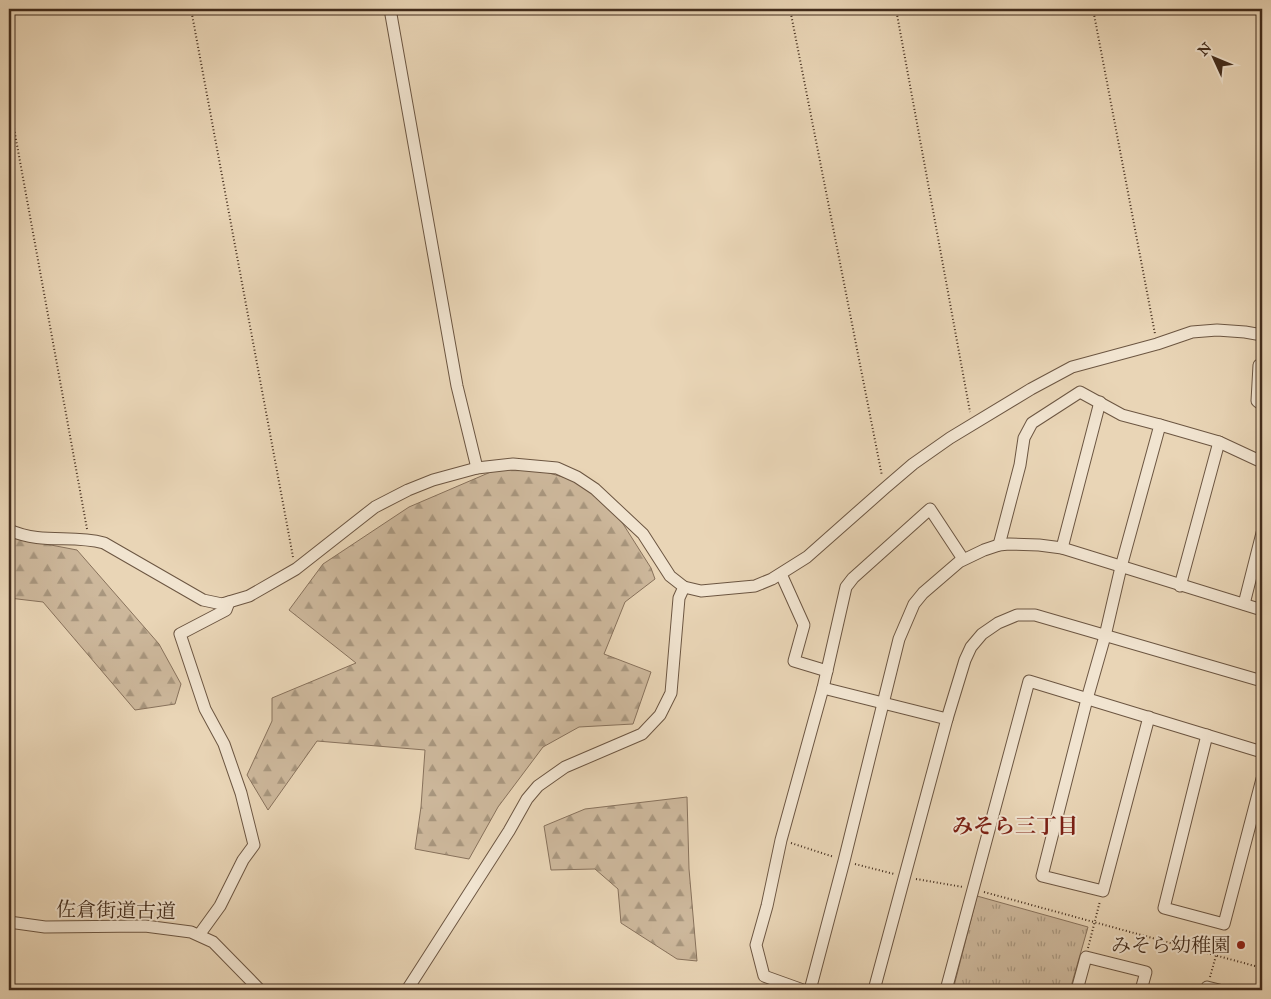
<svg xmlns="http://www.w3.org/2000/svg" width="1271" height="999" font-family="'IM FELL Great Primer','Noto Serif JP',serif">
<defs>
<pattern id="forest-firs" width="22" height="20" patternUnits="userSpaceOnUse" patternTransform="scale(1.25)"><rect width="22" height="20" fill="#cdb89c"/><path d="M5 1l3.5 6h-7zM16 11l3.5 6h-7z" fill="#a8967e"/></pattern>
<pattern id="park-tufts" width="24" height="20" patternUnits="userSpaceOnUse" patternTransform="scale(1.25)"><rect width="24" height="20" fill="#cdb89c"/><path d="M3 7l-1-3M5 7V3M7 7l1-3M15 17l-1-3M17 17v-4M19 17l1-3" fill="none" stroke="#a8967e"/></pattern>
</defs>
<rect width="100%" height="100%" fill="#e9d5b6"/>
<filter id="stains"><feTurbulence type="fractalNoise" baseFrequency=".004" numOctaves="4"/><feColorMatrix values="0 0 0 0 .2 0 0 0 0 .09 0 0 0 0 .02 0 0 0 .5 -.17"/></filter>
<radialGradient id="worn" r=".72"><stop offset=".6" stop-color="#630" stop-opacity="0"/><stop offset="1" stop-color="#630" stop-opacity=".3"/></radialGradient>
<g fill="url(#forest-firs)" stroke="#88725c">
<polygon points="500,468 535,469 570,479 587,488 618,516 651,568 655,579 625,602 604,654 651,672 633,724 579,727 543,747 498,807 469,859 415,849 421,807 425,750 317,741 268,810 247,775 272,721 272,698 356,663 289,610 323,564 409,507"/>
<polygon points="9,537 77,550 159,644 181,684 175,704 135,710 43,602 9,598"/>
<polygon points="687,797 689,869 697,961 677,959 621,923 618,889 595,869 551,870 544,826 585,809"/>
</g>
<polygon fill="url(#park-tufts)" stroke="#88725c" points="977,896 1088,927 1070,990 953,990"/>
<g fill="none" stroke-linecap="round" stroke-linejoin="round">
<g stroke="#6c5642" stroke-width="13">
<g id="minor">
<polyline points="390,9 457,386 477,468"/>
<polyline points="1259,365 1257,401 1262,405"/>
<polyline points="1160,425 1219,442 1262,462"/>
<path d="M9 530C44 545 70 534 104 543L203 600 222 604 249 596 296 569 375 507 408 490 433 480 477 468 513 464 557 468 577 477 595 489 643 534 670 576 684 587 701 591 755 586 772 579 807 557 885 488 913 464 950 438 1031 389 1072 367 1157 344 1192 332 1217 330 1245 332 1262 335"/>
<polyline points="999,545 1020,465 1024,438 1032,423 1080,392 1122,415 1160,425 1121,567 1105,636 1087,699 1042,876 1103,891 1149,717"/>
<polyline points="1062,548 1100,402"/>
<polyline points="781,574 804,625 794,661 827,671"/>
<polyline points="1180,586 1219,442"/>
<polyline points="1244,604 1262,533"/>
<polyline points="823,688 947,719"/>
<polyline points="1207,735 1164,908 1224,924 1262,779"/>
<polyline points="9,922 45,927 145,926 191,932 213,942 260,990"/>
<polyline points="199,935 220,906 243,860 254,845 241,793 224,744 205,709 180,634 226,610 229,602"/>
<polyline points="407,990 509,831 527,799 538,786 565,767 642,734 660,715 671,693 679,598 684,587"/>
<polyline points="803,990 764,976 756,945 767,906 781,840 823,688 846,587 853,578 930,509 963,559"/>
<polyline points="810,990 844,861 899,639 914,604 923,593 959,562 984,550 999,545 1009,544 1039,545 1062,548 1262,610"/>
<polyline points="874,990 947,719 965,660 971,647 982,634 998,623 1017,615 1035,615 1262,681"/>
<polyline points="946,990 1029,681 1262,752"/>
<polyline points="1077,990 1086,957 1146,972 1141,990"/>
<polyline points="1207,990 1207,987 1219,990"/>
</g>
</g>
<g stroke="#422c1c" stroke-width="2" stroke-dasharray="1 2.5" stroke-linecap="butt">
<polyline points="191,9 293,557"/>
<polyline points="790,9 882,476"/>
<polyline points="896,9 970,412"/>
<polyline points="1093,9 1155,334"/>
<polyline points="9,101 87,529"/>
<polyline points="791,843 834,857"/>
<polyline points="855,864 894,874"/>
<polyline points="916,879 963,887"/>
<polyline points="984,892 1262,968"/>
<polyline points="1088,948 1100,901"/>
<polyline points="1210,977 1222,934"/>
</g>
<use href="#minor" stroke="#f1e4d0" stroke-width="11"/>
</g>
<circle fill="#8f2418" stroke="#f1e4d0" stroke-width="2" cx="1241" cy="945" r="5"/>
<g text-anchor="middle" stroke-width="4" stroke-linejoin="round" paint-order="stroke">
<g font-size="20" fill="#422c1c" stroke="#f1e4d0">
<text transform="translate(116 910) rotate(1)" y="7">佐倉街道古道</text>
</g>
<g font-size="20" fill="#422c1c" stroke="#f1e4d0" text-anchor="end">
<text x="1231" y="952">みそら幼稚園</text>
</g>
<g font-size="21" font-weight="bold" fill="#7a1f14" stroke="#f1e4d0">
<text x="1015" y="833">みそら三丁目</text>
</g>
</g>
<rect width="1271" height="999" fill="none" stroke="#e9d5b6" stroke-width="30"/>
<rect x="10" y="10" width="1251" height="979" fill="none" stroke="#422c1c" stroke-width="2.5"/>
<rect x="15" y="15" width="1241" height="969" fill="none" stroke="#422c1c"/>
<g transform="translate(1214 58) rotate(314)" stroke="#f1e4d0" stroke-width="4" paint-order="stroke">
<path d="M0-4L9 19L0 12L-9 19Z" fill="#422c1c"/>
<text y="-8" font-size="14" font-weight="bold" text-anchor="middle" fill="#422c1c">N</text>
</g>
<rect width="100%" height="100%" filter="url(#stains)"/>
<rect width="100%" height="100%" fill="url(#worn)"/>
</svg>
